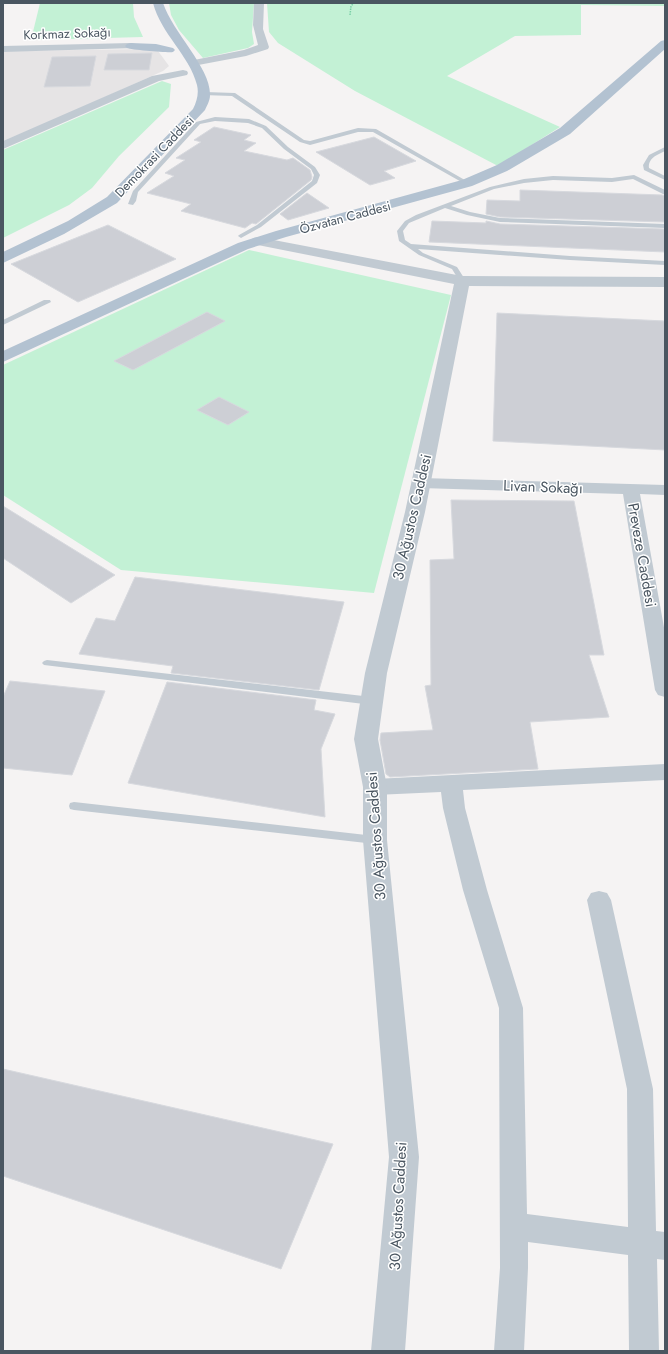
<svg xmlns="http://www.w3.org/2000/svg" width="668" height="1354" font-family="Jost,sans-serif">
<rect width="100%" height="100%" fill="#f5f3f3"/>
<polygon fill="#e6e4e5" points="150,49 158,51 169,66 163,71 65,115 3,141 3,51"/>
<g fill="#c3f1d5">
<polygon points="40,3 133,3 134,17 143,37 31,40"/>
<polygon points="169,3 254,3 252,32 254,44 248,48 203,58 179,30 171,15"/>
<polygon points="267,3 665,3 665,6 581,5 581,35 515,36 447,76 560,127 498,166 355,91 278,43 269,32"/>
<polygon points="162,81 171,84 169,107 119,156 92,188 69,205 3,238 3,150"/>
<polygon points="249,250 451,295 374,593 121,570 3,495 3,365"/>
</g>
<g fill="#cdcfd5" stroke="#d7d9de">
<polygon points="152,53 149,70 104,70 108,54"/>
<polygon points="96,56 90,86 44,87 52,57"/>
<polygon points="214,127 251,135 244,140 256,143 244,151 287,160 293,158 310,170 312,177 311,180 256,224 252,223 245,228 181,211 191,204 147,193 174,176 165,173 185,160 176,158 201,142 194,140"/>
<polygon points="374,137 416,161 384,171 395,178 370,185 316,152"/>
<polygon points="520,190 662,195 665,196 665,222 500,217 486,214 487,200 520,201"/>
<polygon points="307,193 329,208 288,220 280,214"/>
<polygon points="432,221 486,223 486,221 500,224 665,229 665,252 429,242"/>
<polygon points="108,225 176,259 78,302 11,264"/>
<polygon points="207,312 225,321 133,370 114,361"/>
<polygon points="497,313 665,321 665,450 493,441"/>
<polygon points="219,397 249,412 228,425 197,410"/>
<polygon points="451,500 574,501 604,655 589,655 609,717 530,722 538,769 390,777 386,774 380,740 381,733 433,730 425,686 431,685 430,560 454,559"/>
<polygon points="3,506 115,575 71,603 3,558"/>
<polygon points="135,577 344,602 319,690 171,673 173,666 79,654 96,618 115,621"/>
<polygon points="10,681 105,691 72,775 3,768 3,697"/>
<polygon points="167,682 316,700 314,710 335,714 321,749 325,817 128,783"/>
<polygon points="3,1069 333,1144 281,1269 3,1176"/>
</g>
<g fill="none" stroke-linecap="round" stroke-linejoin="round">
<polyline stroke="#7ad0a6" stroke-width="1.5" stroke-dasharray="1.5 1" stroke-linecap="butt" points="350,15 351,6 354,3"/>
<g fill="#c1cad2" fill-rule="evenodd">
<polygon points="205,92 235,93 304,140 310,141 358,128 376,129 470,183 465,184 373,132 358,132 310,145 300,142 232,96 203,95 203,93"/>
<polygon points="215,117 249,119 266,126 288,147 315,167 320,175 317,183 261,227 241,238 238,236 239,235 257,225 312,181 314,175 311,169 284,149 262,128 248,123 215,121 200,124 138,192 136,201 133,205 128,204 133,191 196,122"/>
<path d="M665 147V151C657 155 648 158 649 168L665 176V180L644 170 643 165 649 155Z"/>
<polygon points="634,175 665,190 665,195 633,179 612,182 553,180 524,183 494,189 451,206 470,212 500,218 665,224 665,228 500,222 467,215 445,208 409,223 403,231 405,240 411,244 570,256 665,261 665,265 570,260 418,249 423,253 457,267 466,281 462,283 460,282 452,269 419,255 399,241 397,231 405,221 416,215 490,187 524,179 553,176 612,178"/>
<polygon points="44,300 50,300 51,302 3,325 3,320"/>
<polygon points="47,660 372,697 376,699 377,701 376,703 372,705 44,665 42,663 44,661"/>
<polygon points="74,802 375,836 379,837 381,840 379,843 375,844 74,810 70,809 69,806 70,803"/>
</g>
<g fill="#c1cad2" fill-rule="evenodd">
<polygon points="254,3 264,3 263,29 269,47 268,49 246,56 193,66 189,65 188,63 189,61 244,50 258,45 253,25"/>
<polygon points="131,43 135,44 136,46 135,48 3,52 3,46"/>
<polygon points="183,70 187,71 188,73 187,75 159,81 3,149 3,141 152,76"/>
<polygon points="421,478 665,485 665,495 640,494 665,633 665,697 658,695 655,690 623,494 421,488 415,487 412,483 415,479"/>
<polygon points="665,764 665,780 463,790 465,808 487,890 523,1008 527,1214 628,1227 627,1089 587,900 591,893 599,891 607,893 611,900 653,1089 656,1231 665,1232 665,1260 657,1259 659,1351 629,1351 628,1255 528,1242 528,1268 524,1351 494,1351 500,1268 499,1008 463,890 443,808 441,792 375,795 367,793 364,787 367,781 375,779"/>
</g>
<polygon fill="#c1cad2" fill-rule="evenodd" points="258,237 462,276 665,277 665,287 469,286 425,512 387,673 378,739 387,787 387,840 419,1157 405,1351 371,1351 389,1157 363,840 363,787 354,739 365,673 405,512 454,284 253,244 251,241 253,238"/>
<g fill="#b3c2d1" fill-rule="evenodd">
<path d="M153 3H163C173 33 211 68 210 95 210 101 207 105 205 110L117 203 64 234 3 263V252L68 221 107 197 193 109C197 101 199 93 197 85 190 56 161 34 153 3Z"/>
<polygon points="665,40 665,49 570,134 507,171 472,186 286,237 248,249 3,362 3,351 238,243 276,231 462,180 497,165 560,128 661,41"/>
<path d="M131 43 156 44 173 48 175 50 173 52C170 53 132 50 127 48L125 46 127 44Z"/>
</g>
</g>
<g text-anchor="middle" stroke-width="3" stroke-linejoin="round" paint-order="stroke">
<g font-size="13" fill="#4a5661" stroke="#fff">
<text transform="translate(67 33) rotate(-2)" y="5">Korkmaz Sokağı</text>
<text transform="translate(154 156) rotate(-46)" y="5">Demokrasi Caddesi</text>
<text transform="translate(345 217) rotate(-15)" y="5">Özvatan Caddesi</text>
</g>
<g font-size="15" fill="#4a5661" stroke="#fff">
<text transform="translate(543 487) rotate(2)" y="5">Livan Sokağı</text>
<text transform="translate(412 517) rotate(-77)" y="5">30 Ağustos Caddesi</text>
<text transform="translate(642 555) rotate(80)" y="5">Preveze Caddesi</text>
<text transform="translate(376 836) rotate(-94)" y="5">30 Ağustos Caddesi</text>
<text transform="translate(398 1206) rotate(-87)" y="5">30 Ağustos Caddesi</text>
</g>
</g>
<rect width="668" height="1354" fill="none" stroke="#4a5661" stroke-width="8"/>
</svg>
